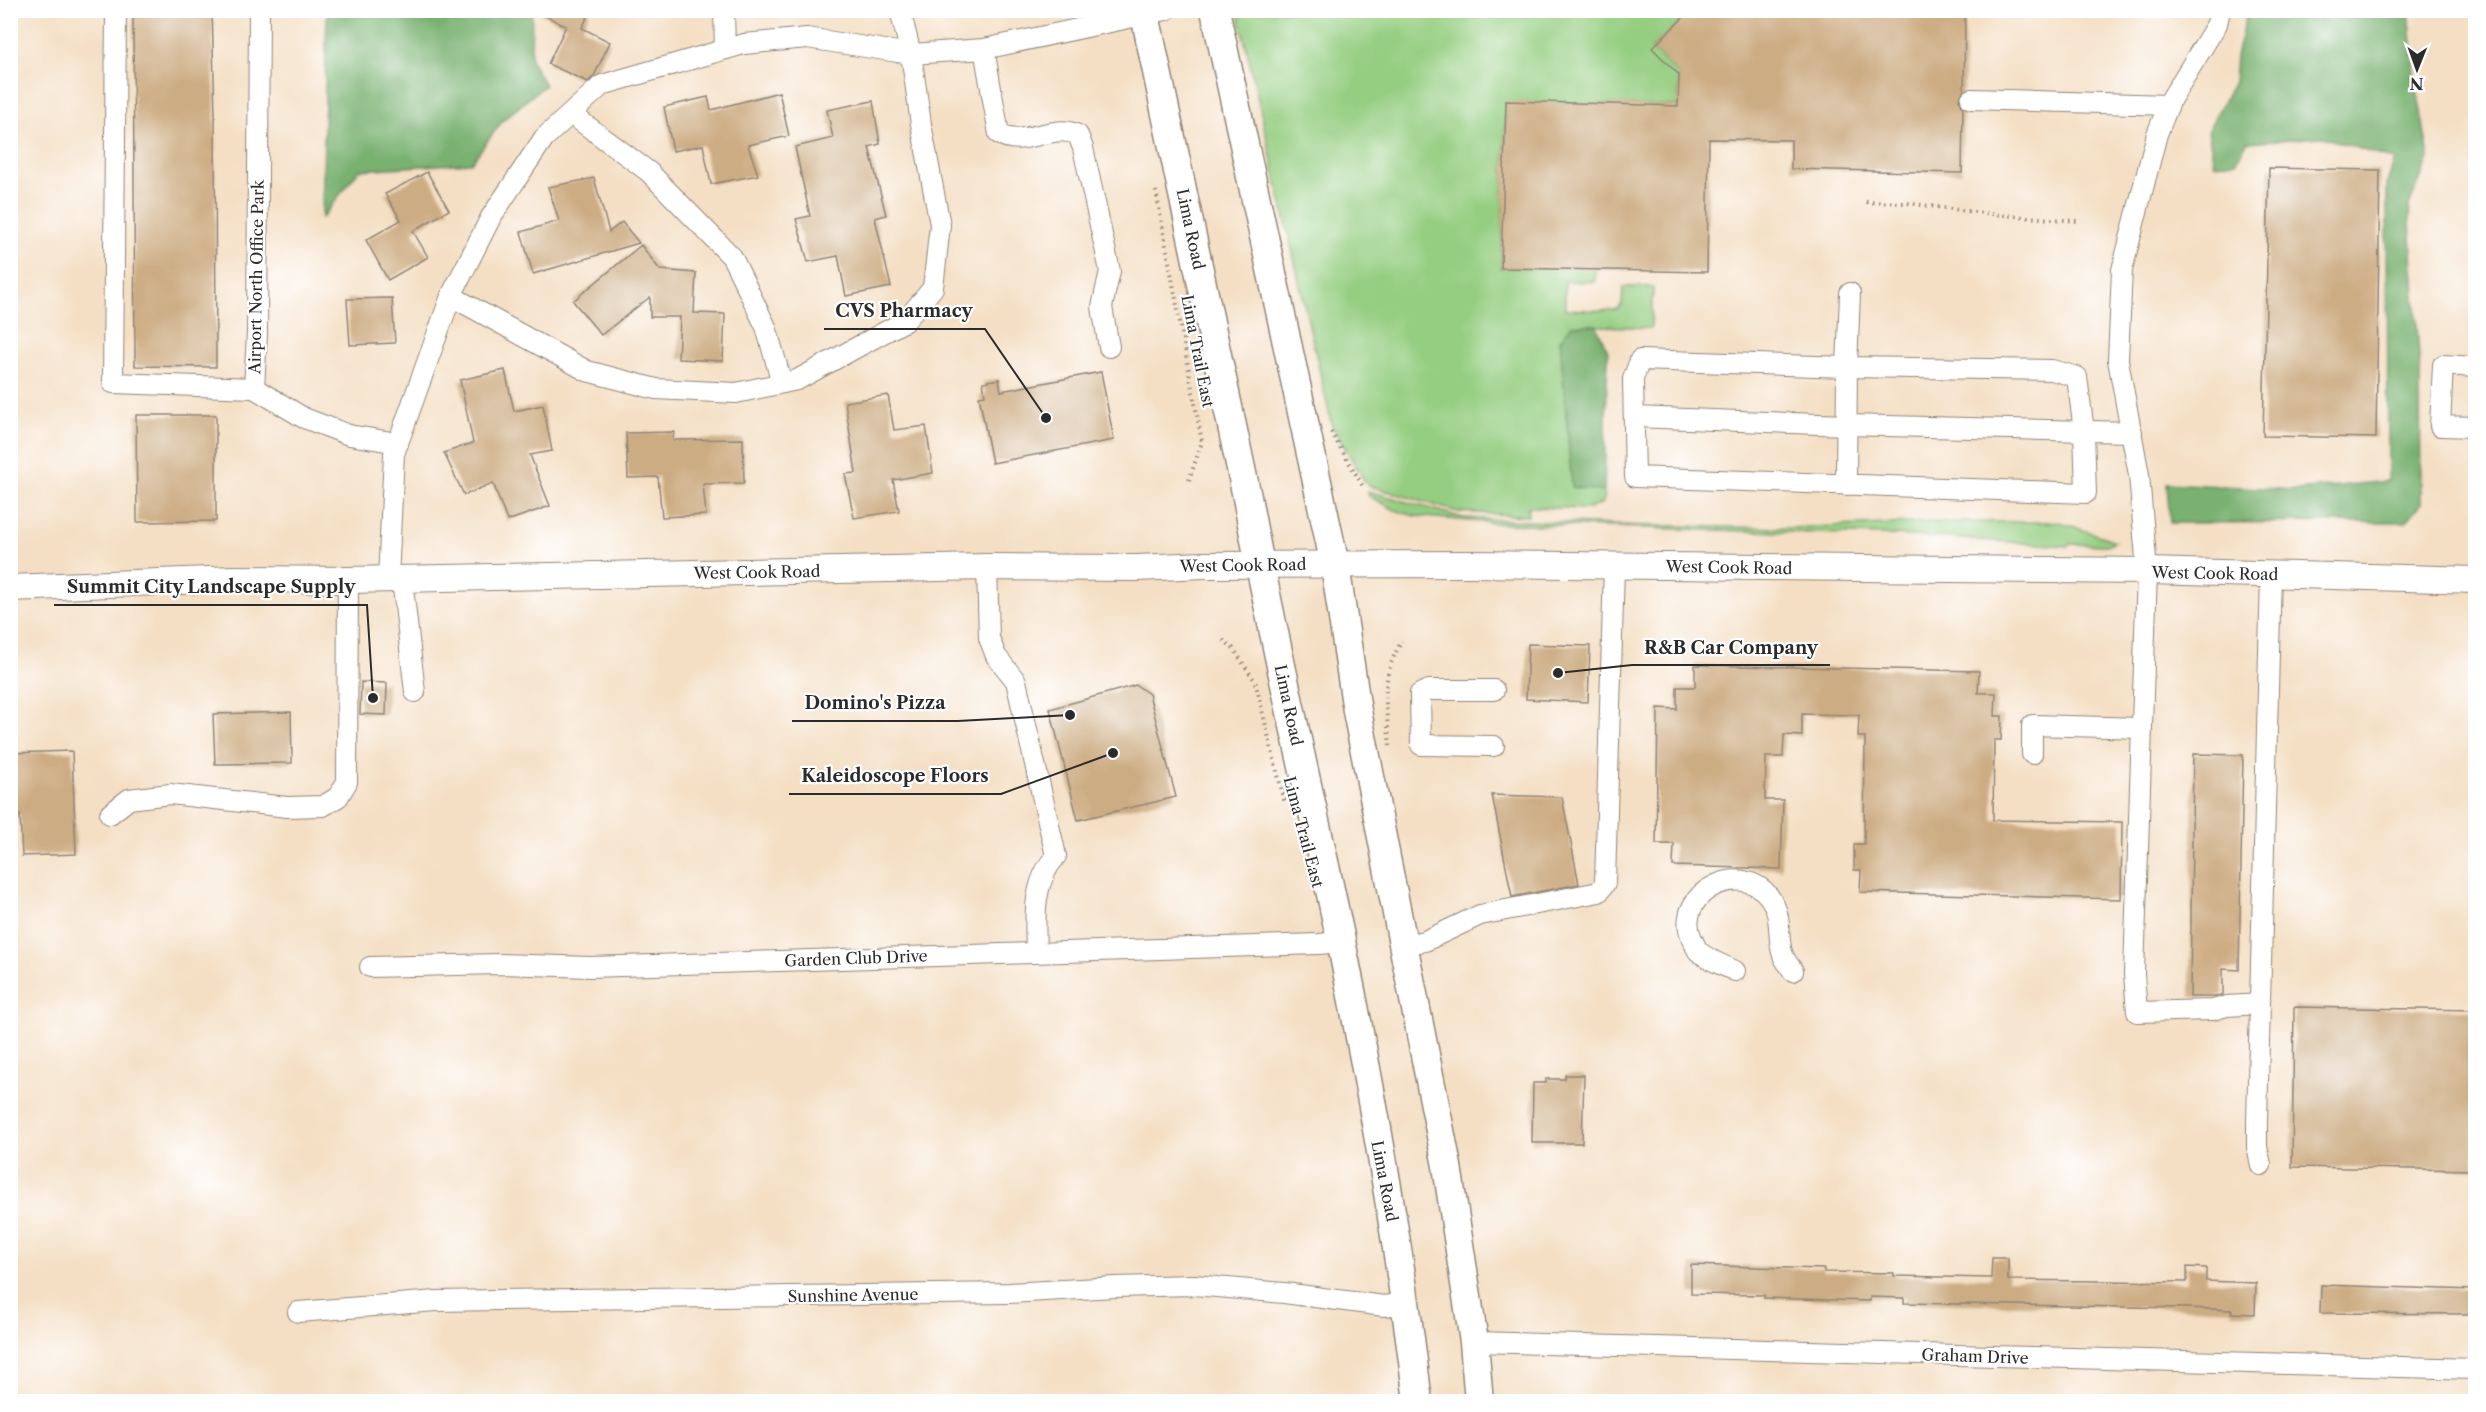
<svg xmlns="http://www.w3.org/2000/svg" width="2486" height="1412" font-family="'Libre Caslon Text',serif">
<rect width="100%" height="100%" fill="#fff"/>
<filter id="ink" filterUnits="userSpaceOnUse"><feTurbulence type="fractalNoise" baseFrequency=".0167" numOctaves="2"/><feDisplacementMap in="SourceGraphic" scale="12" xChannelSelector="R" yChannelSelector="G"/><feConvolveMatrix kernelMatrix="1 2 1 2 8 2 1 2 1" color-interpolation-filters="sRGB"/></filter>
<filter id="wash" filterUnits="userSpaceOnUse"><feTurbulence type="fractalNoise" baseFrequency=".008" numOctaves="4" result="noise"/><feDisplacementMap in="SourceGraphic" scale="24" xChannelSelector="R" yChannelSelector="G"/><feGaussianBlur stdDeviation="1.35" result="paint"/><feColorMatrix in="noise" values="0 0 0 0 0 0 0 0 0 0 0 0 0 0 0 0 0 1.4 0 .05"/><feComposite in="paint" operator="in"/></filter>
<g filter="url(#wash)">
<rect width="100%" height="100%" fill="#f4dfc4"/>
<g fill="#95ce81" stroke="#607c56" stroke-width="1.5">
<path d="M1238 11H1691L1652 48 1679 75 1678 106 1506 102 1501 268H1595V282L1565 281V309C1582 309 1603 313 1618 309L1622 304 1623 287H1653L1651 328 1572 325V486L1604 492 1603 503 1589 509 1528 507V516L1458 512 1367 485 1332 426Z"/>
<polygon points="1368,491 1463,518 1614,525 1787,528 1938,522 2060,522 2115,541 2107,545 2070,544 2069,546 1918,536 1504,524 1415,516 1395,510 1369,496"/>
</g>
<g fill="#78b16f" stroke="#526e4d" stroke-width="1.5">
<polygon points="327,11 532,11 531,60 545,85 503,120 471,163 359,170 322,218"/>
<polygon points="2247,11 2409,11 2416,83 2429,158 2409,206 2420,370 2421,504 2406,522 2170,523 2167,483 2298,490 2388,481 2387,183 2395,160 2323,137 2247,142 2236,162 2214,164 2208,130 2234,82 2236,56"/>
<polygon points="1572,325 1596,325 1608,352 1604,492 1572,487 1560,340"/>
</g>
<g id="blocks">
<g fill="#ccac82">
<polygon points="133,10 212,10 215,115 216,367 135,366"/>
<polygon points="533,10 591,10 582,28 610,42 594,76 588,82 548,64 566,26"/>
<polygon points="1691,10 1965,10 1964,90 1959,99 1963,108 1962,173 1791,169 1791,140 1709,139 1707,272 1501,268 1506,101 1678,106 1679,75 1652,48"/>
<polygon points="779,92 789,136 748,145 758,175 711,184 703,145 673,151 664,107 708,97 711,110"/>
<polygon points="873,101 880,144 869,147 886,215 875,218 891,287 846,296 838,256 808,262 796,219 810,216 795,147 833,138 827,110"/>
<polygon points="2269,168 2380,170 2376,438 2263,436"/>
<polygon points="427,172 449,210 413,231 428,257 388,280 366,240 401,220 385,194"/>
<polygon points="594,178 609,232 622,222 639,243 533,274 521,232 559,221 548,187"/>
<polygon points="641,245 660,270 696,273 694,313 725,314 723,361 678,359 680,317 650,317 650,297 601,335 573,301"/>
<polygon points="392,298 395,343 350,345 347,299"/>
<polygon points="505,370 514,411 543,405 552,451 530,455 550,506 507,521 493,483 464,495 444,453 473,443 460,380"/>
<polygon points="1101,372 1114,440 992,463 979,396 985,395 983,382 999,379 1001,391"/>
<polygon points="888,395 894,430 926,426 933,473 893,480 899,511 854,518 845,474 856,473 845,402"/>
<polygon points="136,415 216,415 216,521 137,522"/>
<polygon points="674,432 673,440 743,439 744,483 703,484 706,515 662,517 658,477 628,478 626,433"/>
<polygon points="1528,644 1590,646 1588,702 1526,699"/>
<polygon points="1695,665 1979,671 1978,693 1996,693 1995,716 2002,716 2001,740 1994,740 1993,820 2122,822 2121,899 1860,892 1861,870 1854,870 1854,844 1864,844 1865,737 1858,737 1859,715 1802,714 1802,736 1784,735 1783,757 1766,757 1765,800 1783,800 1781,869 1673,866 1674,844 1656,844 1658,708 1677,709 1677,687 1695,687"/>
<polygon points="361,682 387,683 386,715 360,714"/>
<polygon points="1136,685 1149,694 1176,797 1078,820 1050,709"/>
<polygon points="291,712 292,763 215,764 213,714"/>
<polygon points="72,751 76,854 22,856 20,815 10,816 10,753"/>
<polygon points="2193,754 2243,755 2239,970 2223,969 2223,995 2215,997 2190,997"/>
<polygon points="1492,795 1562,797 1579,884 1512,897"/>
<polygon points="2294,1007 2475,1010 2475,1170 2292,1167"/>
<polygon points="1565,1075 1584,1075 1582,1143 1532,1143 1533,1083 1546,1083 1546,1079 1565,1079"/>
<polygon points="1992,1258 2008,1258 2008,1280 2187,1282 2187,1267 2206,1268 2206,1281 2256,1283 2255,1314 2231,1313 2232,1310 2187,1308 1904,1303 1904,1298 1870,1297 1870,1301 1764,1298 1764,1295 1691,1294 1691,1265 1824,1269 1824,1272 1894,1273 1894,1276 1991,1278"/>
<polygon points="2321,1285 2475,1290 2475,1314 2320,1313"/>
</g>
</g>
</g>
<g filter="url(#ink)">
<use href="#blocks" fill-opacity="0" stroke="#908578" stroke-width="1.5"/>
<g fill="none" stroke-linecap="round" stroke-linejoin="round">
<g stroke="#908578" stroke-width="22">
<g id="minor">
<polyline points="116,10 113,383 254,388"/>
<polyline points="259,10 257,334 254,388 304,418 349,435 398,443"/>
<polyline points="724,10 725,49"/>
<polyline points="2220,10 2217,24 2171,99 2157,134 2122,270 2118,360 2139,475 2147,571 2134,974 2137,1012 2213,1010 2227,1006 2260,1004"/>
<path d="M984 49 999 134C1024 149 1052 122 1078 135L1083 148 1110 271 1102 307 1109 347"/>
<polyline points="1971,99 2169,105"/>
<polyline points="571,114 649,172 732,257 766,327 782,383"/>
<polyline points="451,296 587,371 656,389 736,393 797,380 905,321 933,288 940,225 921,124 911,54 900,10"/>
<polyline points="2476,367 2443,365 2440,426 2476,427"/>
<polyline points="1634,417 1846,425 2132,432"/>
<polyline points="1846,485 1847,367 2052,370 2077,377 2084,431 2086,493 1635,477 1633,379 1640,360 1847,367 1850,293"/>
<path d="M987 567 989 638 996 656 1016 681 1056 856C1032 883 1035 918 1036 952"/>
<polyline points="388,579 394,454 451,296 491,217 544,138 602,85 744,44 807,38 911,54 984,49 1166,10"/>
<polyline points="402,579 415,692"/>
<polyline points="1494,746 1421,745 1420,694 1429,690 1494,690"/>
<polyline points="2032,754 2032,725 2142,728"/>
<polyline points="110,814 129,799 170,794 287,807 323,806 338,797 347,782 348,580"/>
<polyline points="1402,945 1425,941 1480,915 1599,892 1605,883 1614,566"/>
<polyline points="370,967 500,964 590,967 1319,944 1341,942"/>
<path d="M1735 971C1723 965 1708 960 1698 951 1696 948 1694 942 1692 939 1671 891 1750 854 1774 905 1782 920 1777 940 1783 955 1785 961 1790 966 1793 971"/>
<polyline points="2261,1165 2257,1147 2257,1121 2271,574"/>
<polyline points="298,1312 436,1301 1009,1293 1115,1287 1194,1285 1284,1293 1384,1306 1406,1303"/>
<polyline points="1474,1342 2476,1369"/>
</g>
</g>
<g stroke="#908578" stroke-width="28">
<polyline id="major" points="10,588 234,579 348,580 987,567 1137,568 1204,565 1469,564 2147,571 2476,580"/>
</g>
<g stroke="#908578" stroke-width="31">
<g id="highway">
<path d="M1144 10 1247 497C1274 646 1310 793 1341 941 1372 1093 1400 1247 1418 1402"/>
<polyline points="1215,10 1335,565 1357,711 1447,1166 1474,1342 1479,1402"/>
</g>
</g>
<g stroke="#908578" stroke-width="4" stroke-dasharray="1.5 4.5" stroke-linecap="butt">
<polyline points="1156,191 1202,442 1188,483"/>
<polyline points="1866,202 1907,203 1990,214 2077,221"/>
<polyline points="1331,432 1364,488"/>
<polyline points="1223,640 1233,648 1255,681 1285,804"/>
<path d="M1390 746C1386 705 1379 678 1402 641"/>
</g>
<use href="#minor" stroke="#fff" stroke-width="20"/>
<use href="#major" stroke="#fff" stroke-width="26"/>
<use href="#highway" stroke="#fff" stroke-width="28"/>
</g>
</g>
<g text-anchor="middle" stroke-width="4.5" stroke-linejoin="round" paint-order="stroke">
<g font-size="16" fill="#2b2b2b" stroke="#fff">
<text transform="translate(1191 229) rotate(78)" y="6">Lima Road</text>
<text transform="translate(256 277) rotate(-89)" y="6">Airport North Office Park</text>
<text transform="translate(1198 351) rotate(79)" y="6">Lima Trail East</text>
<text transform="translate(1243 565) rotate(-1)" y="6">West Cook Road</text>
<text transform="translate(1729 567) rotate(1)" y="6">West Cook Road</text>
<text transform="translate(757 572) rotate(-1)" y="6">West Cook Road</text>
<text transform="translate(2215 573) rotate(1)" y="6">West Cook Road</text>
<text transform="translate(1289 705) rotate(78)" y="6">Lima Road</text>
<text transform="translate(1304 832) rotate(75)" y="6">Lima Trail East</text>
<text transform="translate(856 958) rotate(-2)" y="6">Garden Club Drive</text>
<text transform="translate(1385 1181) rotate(79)" y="6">Lima Road</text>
<text transform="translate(853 1295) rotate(-1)" y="6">Sunshine Avenue</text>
<text transform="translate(1975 1356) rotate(2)" y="6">Graham Drive</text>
</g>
</g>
<path fill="none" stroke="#2b2b2b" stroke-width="2" d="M1046 418L985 329H824M373 698L367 605H54M1558 673L1632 665H1830M1070 715L958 721H792M1113 753L1001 794H789"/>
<g fill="#2b2b2b" stroke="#fff" stroke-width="2">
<circle cx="1046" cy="418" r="6"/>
<circle cx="373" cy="698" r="6"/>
<circle cx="1558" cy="673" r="6"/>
<circle cx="1070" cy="715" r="6"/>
<circle cx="1113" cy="753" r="6"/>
</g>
<g font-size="18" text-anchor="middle" font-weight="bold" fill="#2b2b2b" stroke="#fff" stroke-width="4.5" stroke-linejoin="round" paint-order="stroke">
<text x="904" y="317">CVS Pharmacy</text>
<text x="211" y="593">Summit City Landscape Supply</text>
<text x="1731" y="654">R&amp;B Car Company</text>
<text x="875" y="709">Domino's Pizza</text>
<text x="895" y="782">Kaleidoscope Floors</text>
</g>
<rect width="2486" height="1412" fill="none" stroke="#fff" stroke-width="36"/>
<g transform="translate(2417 69) rotate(181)" stroke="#ffffff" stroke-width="4.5" paint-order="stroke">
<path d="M0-4.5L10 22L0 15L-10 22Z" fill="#2b2b2b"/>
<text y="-9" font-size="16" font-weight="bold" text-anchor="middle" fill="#2b2b2b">N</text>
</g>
</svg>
